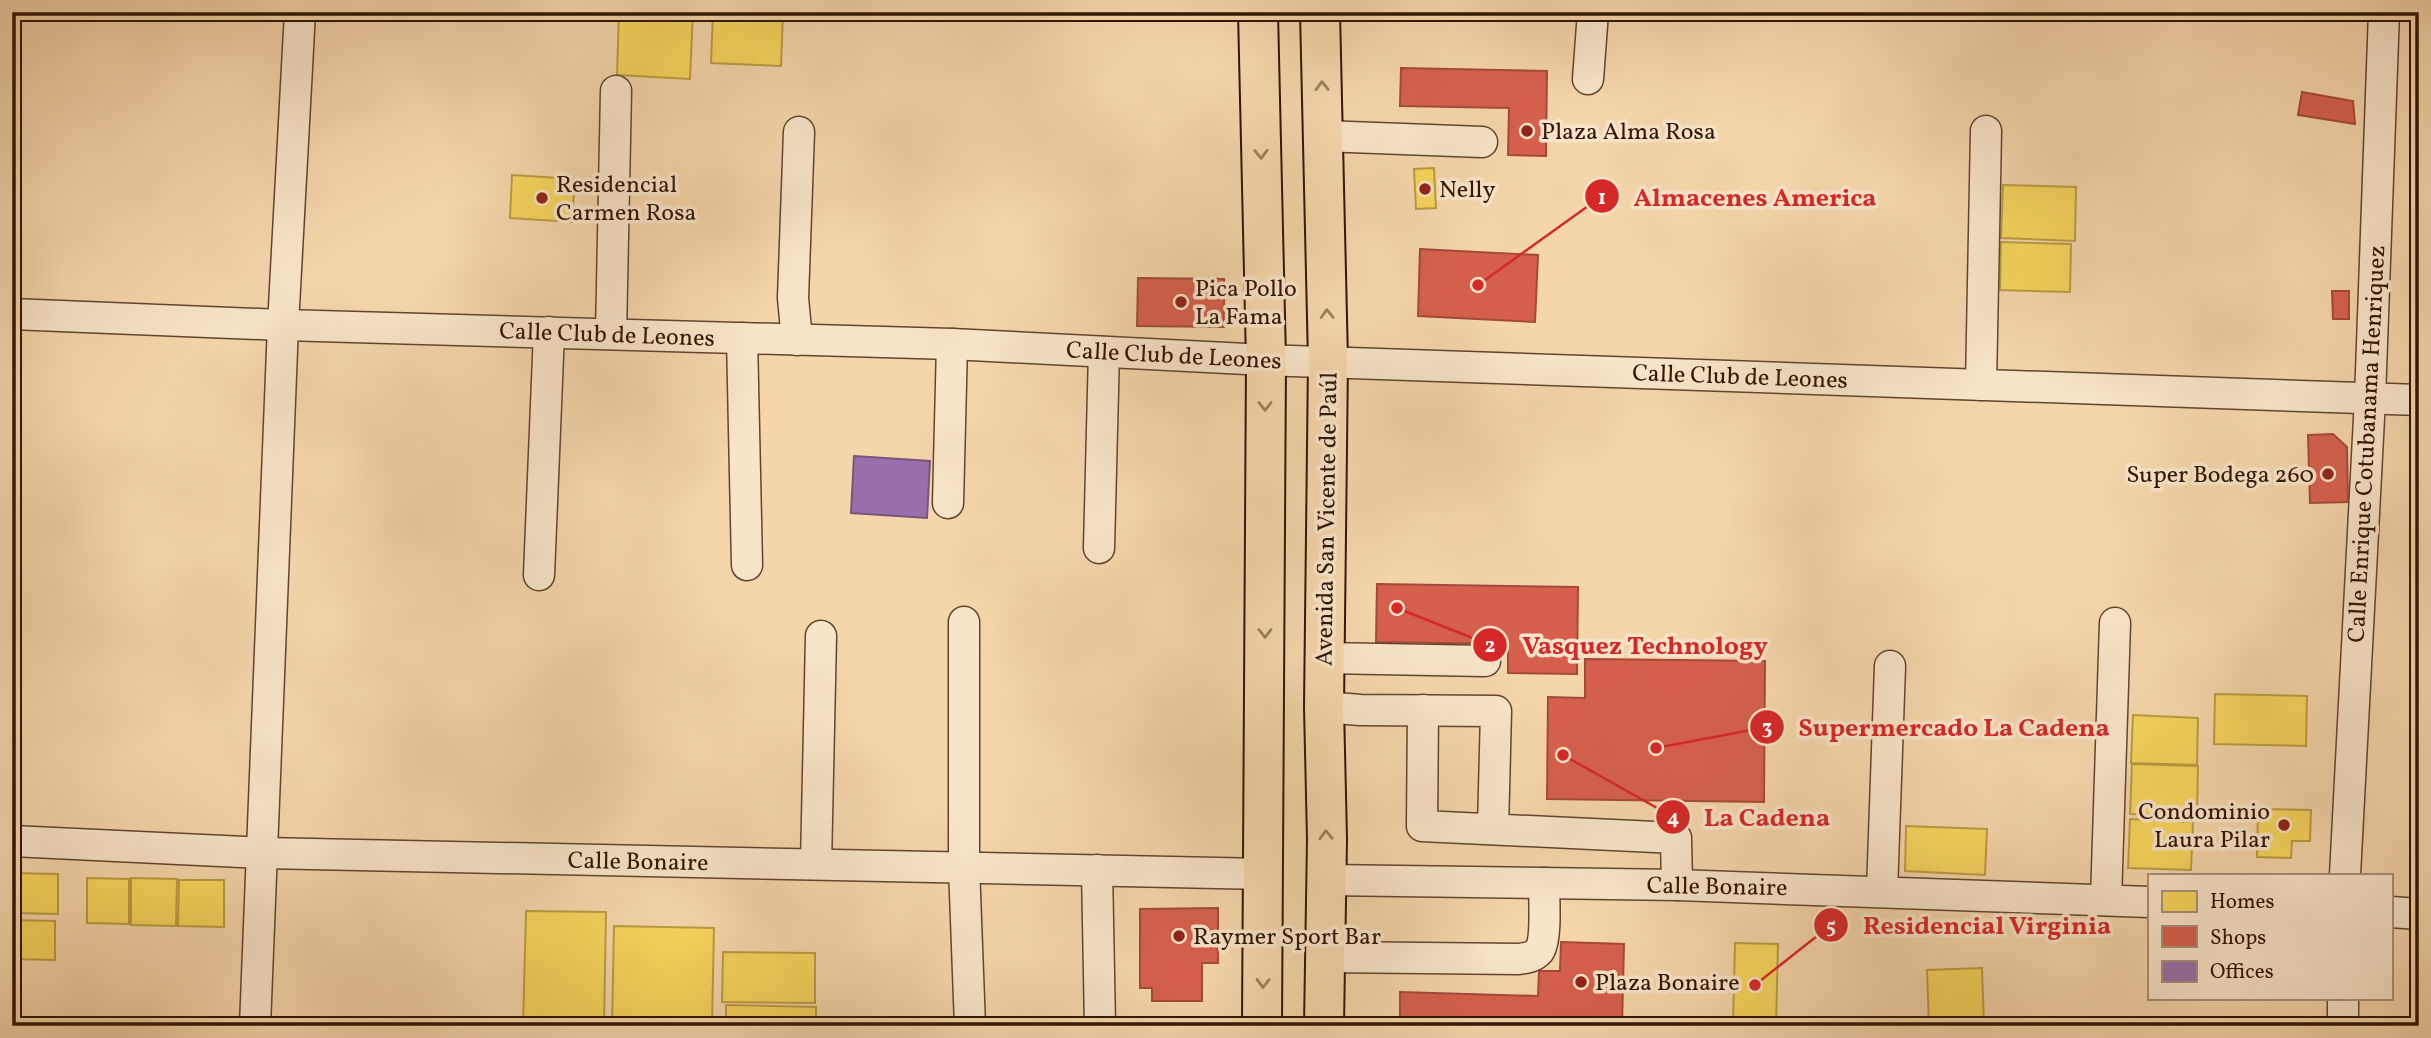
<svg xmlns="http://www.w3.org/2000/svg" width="2431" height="1038" font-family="Vollkorn,serif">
<rect width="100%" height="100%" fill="#f5d5aa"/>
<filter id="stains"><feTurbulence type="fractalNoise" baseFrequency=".00286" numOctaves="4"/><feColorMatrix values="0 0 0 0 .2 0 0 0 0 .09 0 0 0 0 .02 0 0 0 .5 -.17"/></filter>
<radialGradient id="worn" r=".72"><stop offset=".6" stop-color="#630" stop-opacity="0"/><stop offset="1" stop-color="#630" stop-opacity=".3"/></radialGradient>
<g fill="#f6d55c" stroke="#bb9b42" stroke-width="2">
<polygon points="619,12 693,12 690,79 617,75"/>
<polygon points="713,12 783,12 781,66 711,63"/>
<polygon points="1434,168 1436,208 1416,209 1414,169"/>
<polygon points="512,175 575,179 572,222 510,218"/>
<polygon points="2003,185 2076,187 2075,241 2001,238"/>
<polygon points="2001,242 2071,244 2070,292 2000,290"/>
<rect x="2414" y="509" width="5" height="51"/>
<polygon points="2215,694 2307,696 2306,746 2214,744"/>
<polygon points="2133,715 2198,718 2197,765 2131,763"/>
<polygon points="2132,764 2198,766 2197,816 2130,814"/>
<polygon points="2258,809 2311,810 2310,841 2292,841 2291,858 2257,857"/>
<polygon points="2130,819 2193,822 2191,870 2128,868"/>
<polygon points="1906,826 1987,829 1985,875 1905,871"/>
<polygon points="12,873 58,874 58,914 12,913"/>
<polygon points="87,878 129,879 129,924 87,923"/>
<polygon points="131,878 177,879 176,926 131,925"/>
<polygon points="179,880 224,880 224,927 178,926"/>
<polygon points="526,911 606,912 604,1026 523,1026"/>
<polygon points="12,920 55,921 55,960 12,959"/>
<polygon points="614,926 714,928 712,1026 612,1026"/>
<polygon points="1735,943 1778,944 1776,1026 1733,1026"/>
<polygon points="723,952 815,953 815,1003 722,1002"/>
<polygon points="1982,968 1984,1026 1929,1026 1927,970"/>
<polygon points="726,1005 816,1007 816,1026 726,1026"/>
</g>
<g fill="#d6604d" stroke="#a44a38" stroke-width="2">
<polygon points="1401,68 1547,71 1546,156 1508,155 1509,108 1400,106"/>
<polygon points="2302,92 2353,101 2355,124 2298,115"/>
<polygon points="1420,249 1538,255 1535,322 1418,316"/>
<polygon points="1138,278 1224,279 1224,327 1137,326"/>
<polygon points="2332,291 2349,291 2349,319 2333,319"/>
<polygon points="2333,434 2347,447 2348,502 2310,503 2308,435"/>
<polygon points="1377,584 1578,587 1577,674 1508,673 1508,644 1376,642"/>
<polygon points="1585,659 1765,661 1764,802 1547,799 1548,697 1585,698"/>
<polygon points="1218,908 1218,963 1202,963 1202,1001 1152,1001 1152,988 1140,988 1140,909"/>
<polygon points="1561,942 1624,944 1622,1026 1400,1026 1400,992 1538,996 1539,971 1560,971"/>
</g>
<polygon fill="#9970ab" stroke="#7a557a" stroke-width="2" points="854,456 930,461 927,518 851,513"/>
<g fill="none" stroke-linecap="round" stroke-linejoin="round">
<g stroke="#62452f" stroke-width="33">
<g id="minor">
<polyline points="1588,79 1593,12"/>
<polyline points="1323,136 1482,142"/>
<polyline points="12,314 283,325 952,344 1266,360 2419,400"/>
<polyline points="611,334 616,91"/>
<polyline points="742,338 747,565"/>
<polyline points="797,340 793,298 799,132"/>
<polyline points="1981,385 1986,131"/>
<polyline points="948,503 952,344"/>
<polyline points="1099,548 1104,352"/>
<polyline points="539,575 549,332"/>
<polyline points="964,622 964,867 970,1026"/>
<polyline points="1325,658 1485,661"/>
<polyline points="1324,707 1360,710 1496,711 1493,829"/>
<polyline points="1423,710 1422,826 1676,838 1677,885"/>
<polyline points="12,841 264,853 1265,874"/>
<polyline points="816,864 821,636"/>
<polyline points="1097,870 1100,1026"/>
<polyline points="2345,875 2370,399 2384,12"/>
<polyline points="1326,880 1677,885 2149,902"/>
<polyline points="1882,891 1890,666"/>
<polyline points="2106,900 2115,623"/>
<polyline points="2391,912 2419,914"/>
<path d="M1325 957 1519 959C1526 958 1534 957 1539 951 1547 940 1544 898 1544 883"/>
<polyline points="255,1026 283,325 300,12"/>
<polyline points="2343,1026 2343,998"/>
</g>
</g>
<g stroke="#311506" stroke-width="42">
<g id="major">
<polyline points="1258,12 1266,360 1262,1026"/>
<polyline points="1320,12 1328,361 1324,707 1327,839 1324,1026"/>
</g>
</g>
<use href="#minor" stroke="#f8e4c8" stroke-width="30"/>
<use href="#major" stroke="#f5d5aa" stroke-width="38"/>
</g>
<defs><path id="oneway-chevron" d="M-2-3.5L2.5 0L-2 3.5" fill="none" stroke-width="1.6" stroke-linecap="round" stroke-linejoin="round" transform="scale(1.75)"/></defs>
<g stroke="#9d7f60">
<use href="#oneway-chevron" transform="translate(1322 86) rotate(-91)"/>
<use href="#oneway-chevron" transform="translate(1261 154) rotate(89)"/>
<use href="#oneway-chevron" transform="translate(1327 314) rotate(-92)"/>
<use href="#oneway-chevron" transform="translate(1265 406) rotate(90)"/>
<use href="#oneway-chevron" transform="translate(1265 633) rotate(90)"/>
<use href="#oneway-chevron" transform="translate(1326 835) rotate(-91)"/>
<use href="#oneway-chevron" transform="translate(1263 983) rotate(91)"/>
</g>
<g fill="#8f2418" stroke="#f8e4c8" stroke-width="2.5">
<circle cx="1527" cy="131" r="7"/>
<circle cx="1425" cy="189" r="7"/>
<circle cx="542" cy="198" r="7"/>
<circle cx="1181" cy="302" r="7"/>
<circle cx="2328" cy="474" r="7"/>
<circle cx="2284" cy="825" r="7"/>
<circle cx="1179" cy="936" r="7"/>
<circle cx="1581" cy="982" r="7"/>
</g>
<g text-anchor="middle" stroke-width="7" stroke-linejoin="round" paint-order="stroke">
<g font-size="24" fill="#311506" stroke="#f8e4c8" text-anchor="start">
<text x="1541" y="139">Plaza Alma Rosa</text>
<text x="556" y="192">Residencial<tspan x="556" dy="28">Carmen Rosa</tspan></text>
<text x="1439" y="197">Nelly</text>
<text x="1195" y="296">Pica Pollo<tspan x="1195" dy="28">La Fama</tspan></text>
<text x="2314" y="482" text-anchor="end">Super Bodega 260</text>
<text x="2270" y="819" text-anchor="end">Condominio<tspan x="2270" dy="28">Laura Pilar</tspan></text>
<text x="1193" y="944">Raymer Sport Bar</text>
<text x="1595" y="990">Plaza Bonaire</text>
</g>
<g font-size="24" fill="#311506" stroke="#f8e4c8">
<text transform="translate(607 334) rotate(2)" y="8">Calle Club de Leones</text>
<text transform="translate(1174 355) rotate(3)" y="8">Calle Club de Leones</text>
<text transform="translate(1740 376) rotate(2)" y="8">Calle Club de Leones</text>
<text transform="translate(2366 444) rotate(-87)" y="8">Calle Enrique Cotubanama Henriquez</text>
<text transform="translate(1326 519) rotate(-89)" y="8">Avenida San Vicente de Paúl</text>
<text transform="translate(638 861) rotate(1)" y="8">Calle Bonaire</text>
<text transform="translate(1717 886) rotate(1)" y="8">Calle Bonaire</text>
</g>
</g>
<path fill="none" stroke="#d62828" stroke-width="2.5" d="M1478 285L1602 196M1397 608L1490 645M1656 748L1767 727M1563 755L1673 817M1755 985L1831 925"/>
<g fill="#d62828" stroke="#f8e4c8" stroke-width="2.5">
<circle cx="1478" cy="285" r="7"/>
<circle cx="1397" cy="608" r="7"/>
<circle cx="1656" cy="748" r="7"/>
<circle cx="1563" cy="755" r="7"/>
<circle cx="1755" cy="985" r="7"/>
<circle cx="1602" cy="196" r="18"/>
<circle cx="1490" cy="645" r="18"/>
<circle cx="1767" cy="727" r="18"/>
<circle cx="1673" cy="817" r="18"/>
<circle cx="1831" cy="925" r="18"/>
</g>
<g font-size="21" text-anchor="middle" font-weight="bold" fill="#fff">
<text x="1602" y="204">1</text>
<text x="1490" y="652">2</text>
<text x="1767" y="734">3</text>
<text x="1673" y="824">4</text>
<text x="1831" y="933">5</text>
</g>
<g font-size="26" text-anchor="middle" font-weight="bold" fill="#d62828" stroke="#f8e4c8" stroke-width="7" stroke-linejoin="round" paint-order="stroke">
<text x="1755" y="206">Almacenes America</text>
<text x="1645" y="654">Vasquez Technology</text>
<text x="1954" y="736">Supermercado La Cadena</text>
<text x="1767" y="826">La Cadena</text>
<text x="1987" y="934">Residencial Virginia</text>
</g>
<rect width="2431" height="1038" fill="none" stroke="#f5d5aa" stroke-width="42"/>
<rect x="14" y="14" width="2403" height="1010" fill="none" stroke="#311506" stroke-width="3.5"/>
<rect x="21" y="21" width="2389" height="996" fill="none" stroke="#311506" stroke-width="2"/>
<rect x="2148" y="874" width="245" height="126" fill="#f8e4c8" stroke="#a8917a" stroke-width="2"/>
<rect x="2162" y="891" width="35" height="21" fill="#f6d55c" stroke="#a8917a" stroke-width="2"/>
<text x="2210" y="908" font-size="21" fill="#311506">Homes</text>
<rect x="2162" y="926" width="35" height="21" fill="#d6604d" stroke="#a8917a" stroke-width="2"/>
<text x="2210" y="944" font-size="21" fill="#311506">Shops</text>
<rect x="2162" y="961" width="35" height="21" fill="#9970ab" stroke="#a8917a" stroke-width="2"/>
<text x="2210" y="978" font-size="21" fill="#311506">Offices</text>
<rect width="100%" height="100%" filter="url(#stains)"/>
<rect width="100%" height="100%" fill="url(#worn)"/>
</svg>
